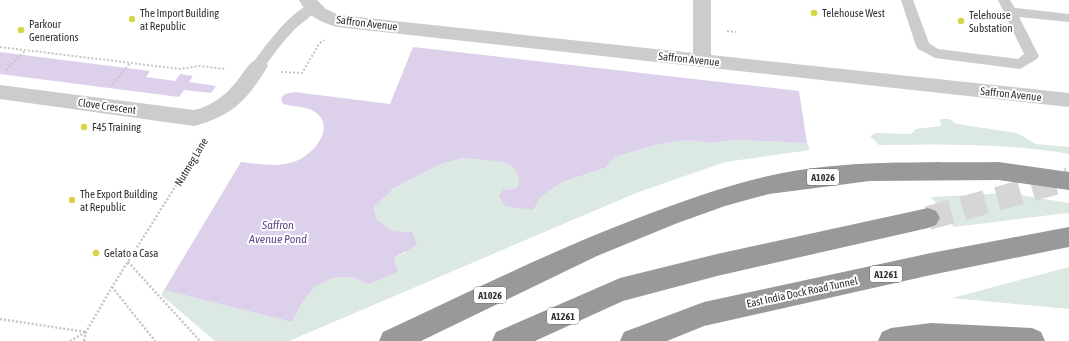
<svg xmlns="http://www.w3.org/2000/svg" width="1069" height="341" font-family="'Asap Condensed',sans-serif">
<rect width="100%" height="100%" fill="#fff"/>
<g fill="#dce8e2">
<path d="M940 119H949L957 124 1017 133 1036 144 1069 147V154C1006 143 943 144 879 145L870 136 876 133 911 134 916 129 941 126Z"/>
<polygon points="687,140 708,143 736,140 807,143 810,150 725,162 636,193 289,341 215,341 161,295 164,290 292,322 302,303 314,287 332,278 352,277 368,284 394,258 405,253 412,232 393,231 377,220 374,207 394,188 441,164 464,158 503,162 513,167 519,176 519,186 513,189 504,190 540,198 550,190 565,181 605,168 615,157 656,145"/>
<polygon points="1009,193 1069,203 1069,215 1067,213 954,227 931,197"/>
<polygon points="1069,267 1069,309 952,298"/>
</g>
<g fill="#dcd0eb">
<path d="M413 47 799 91 807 143 736 140 708 143 687 140 656 145 615 157 605 168 565 181 550 190 540 198 533 210 505 206 499 196 503 190 513 189 519 186V176L513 167 503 162 464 158 441 164 394 188 374 207 377 220 393 231 412 232 417 245 394 258 398 272 368 284 352 277 332 278 314 287 302 303 292 322 164 290 241 162C259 164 279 168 296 161 313 155 337 127 315 112 306 106 294 107 283 104L281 98 285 94 294 92 390 104Z"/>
<polygon points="0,52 150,71 146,77 175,81 180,74 193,76 189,82 216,86 211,93 184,90 179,97 0,74"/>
</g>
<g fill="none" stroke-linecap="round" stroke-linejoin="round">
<polyline stroke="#d6d6d6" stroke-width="24" stroke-dasharray="24 12" stroke-linecap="butt" points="928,218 1069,179"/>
<g stroke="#c6c6c6" stroke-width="2" stroke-dasharray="2 2" stroke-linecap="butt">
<polyline points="727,31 736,32"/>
<polyline points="0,47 180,69 199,66 226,69"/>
<polyline points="6,70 25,51"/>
<polyline points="281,72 302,73 319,44 324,40"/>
<polyline points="113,84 130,63"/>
<polyline points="196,153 205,139"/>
</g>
<g stroke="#c6c6c6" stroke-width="2.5" stroke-dasharray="2 2" stroke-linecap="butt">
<polyline points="128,262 200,341"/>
<polyline points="112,287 155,341"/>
<polyline points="0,319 86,332"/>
<polyline points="70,341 86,332"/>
<polyline points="84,341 86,332 112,287 197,152"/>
</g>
<g fill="#ccc" fill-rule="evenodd">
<polygon points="901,0 913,0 929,43 938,49 1018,59 1024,54 998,0 1010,0 1015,8 1069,14 1069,22 1019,17 1039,56 1037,59 1020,69 935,58 918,49 916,46"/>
<path d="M312 4 317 5 318 8C313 16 302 22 295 29 283 41 273 55 263 69L258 71 253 69 251 66 253 63C265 46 292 9 312 4Z"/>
</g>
<g fill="#ccc" fill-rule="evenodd">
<path d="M299 0H317L326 9 339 15 693 53V0H711V55L1069 93V107L337 27C320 22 307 16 299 0Z"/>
<path d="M258 59 265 61 268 66C247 100 233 116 194 126L0 99V85L194 110C212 106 226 95 237 81 244 73 248 62 258 59Z"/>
</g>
<g fill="#999" fill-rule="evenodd">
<path d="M998 162 1069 172V190L998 180 870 181 769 194 725 206 675 224 597 256 421 341H379L383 332C467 293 551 251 638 218 680 202 724 186 768 176 843 159 922 163 998 162Z"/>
<polygon points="928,208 936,211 940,218 936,225 928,228 717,276 623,301 535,341 492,341 496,332 620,278 717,254"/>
<polygon points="1069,227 1069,247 931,275 704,326 667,341 620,341 624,332 704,302 931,253"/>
<polygon points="931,323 1032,328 1041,332 1045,341 878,341 882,332 891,328"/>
</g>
</g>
<g fill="#d6d547" stroke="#fff" stroke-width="1.5">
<circle cx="814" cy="13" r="4"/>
<circle cx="132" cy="19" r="4"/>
<circle cx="961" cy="21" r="4"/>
<circle cx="21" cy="30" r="4"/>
<circle cx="84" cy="127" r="4"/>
<circle cx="72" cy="200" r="4"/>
<circle cx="96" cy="253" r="4"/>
</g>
<g text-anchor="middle" stroke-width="4" stroke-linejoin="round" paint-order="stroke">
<g fill="#fff" stroke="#707070" stroke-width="1">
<rect x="807" y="169" width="32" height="16" rx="3"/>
<rect x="870" y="266" width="32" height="16" rx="3"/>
<rect x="474" y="287" width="32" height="16" rx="3"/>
<rect x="547" y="308" width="32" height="16" rx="3"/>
</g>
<g font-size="10" font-weight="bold" fill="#323232">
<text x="823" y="181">A1026</text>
<text x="886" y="278">A1261</text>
<text x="490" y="299">A1026</text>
<text x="563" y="320">A1261</text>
</g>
<g font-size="11" fill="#323232" stroke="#fff" text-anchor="start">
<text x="140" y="17">The Import Building<tspan x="140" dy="13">at Republic</tspan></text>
<text x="822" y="17">Telehouse West</text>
<text x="969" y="19">Telehouse<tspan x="969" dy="13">Substation</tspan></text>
<text x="29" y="28">Parkour<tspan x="29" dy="13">Generations</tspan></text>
<text x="92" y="131">F45 Training</text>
<text x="80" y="198">The Export Building<tspan x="80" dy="13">at Republic</tspan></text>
<text x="104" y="257">Gelato a Casa</text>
</g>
<g font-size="11" fill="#323232" stroke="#fff">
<text transform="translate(367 23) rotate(7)" y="4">Saffron Avenue</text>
<text transform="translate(689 59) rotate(6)" y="4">Saffron Avenue</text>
<text transform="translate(1011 94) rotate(6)" y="4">Saffron Avenue</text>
<text transform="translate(107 106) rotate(8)" y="4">Clove Crescent</text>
<text transform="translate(191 162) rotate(-59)" y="4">Nutmeg Lane</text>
<text transform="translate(802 292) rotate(-12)" y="4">East India Dock Road Tunnel</text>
</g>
<g font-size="12" font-style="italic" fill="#66468e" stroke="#fff">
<text x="278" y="229">Saffron<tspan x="278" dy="14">Avenue Pond</tspan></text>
</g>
</g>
</svg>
